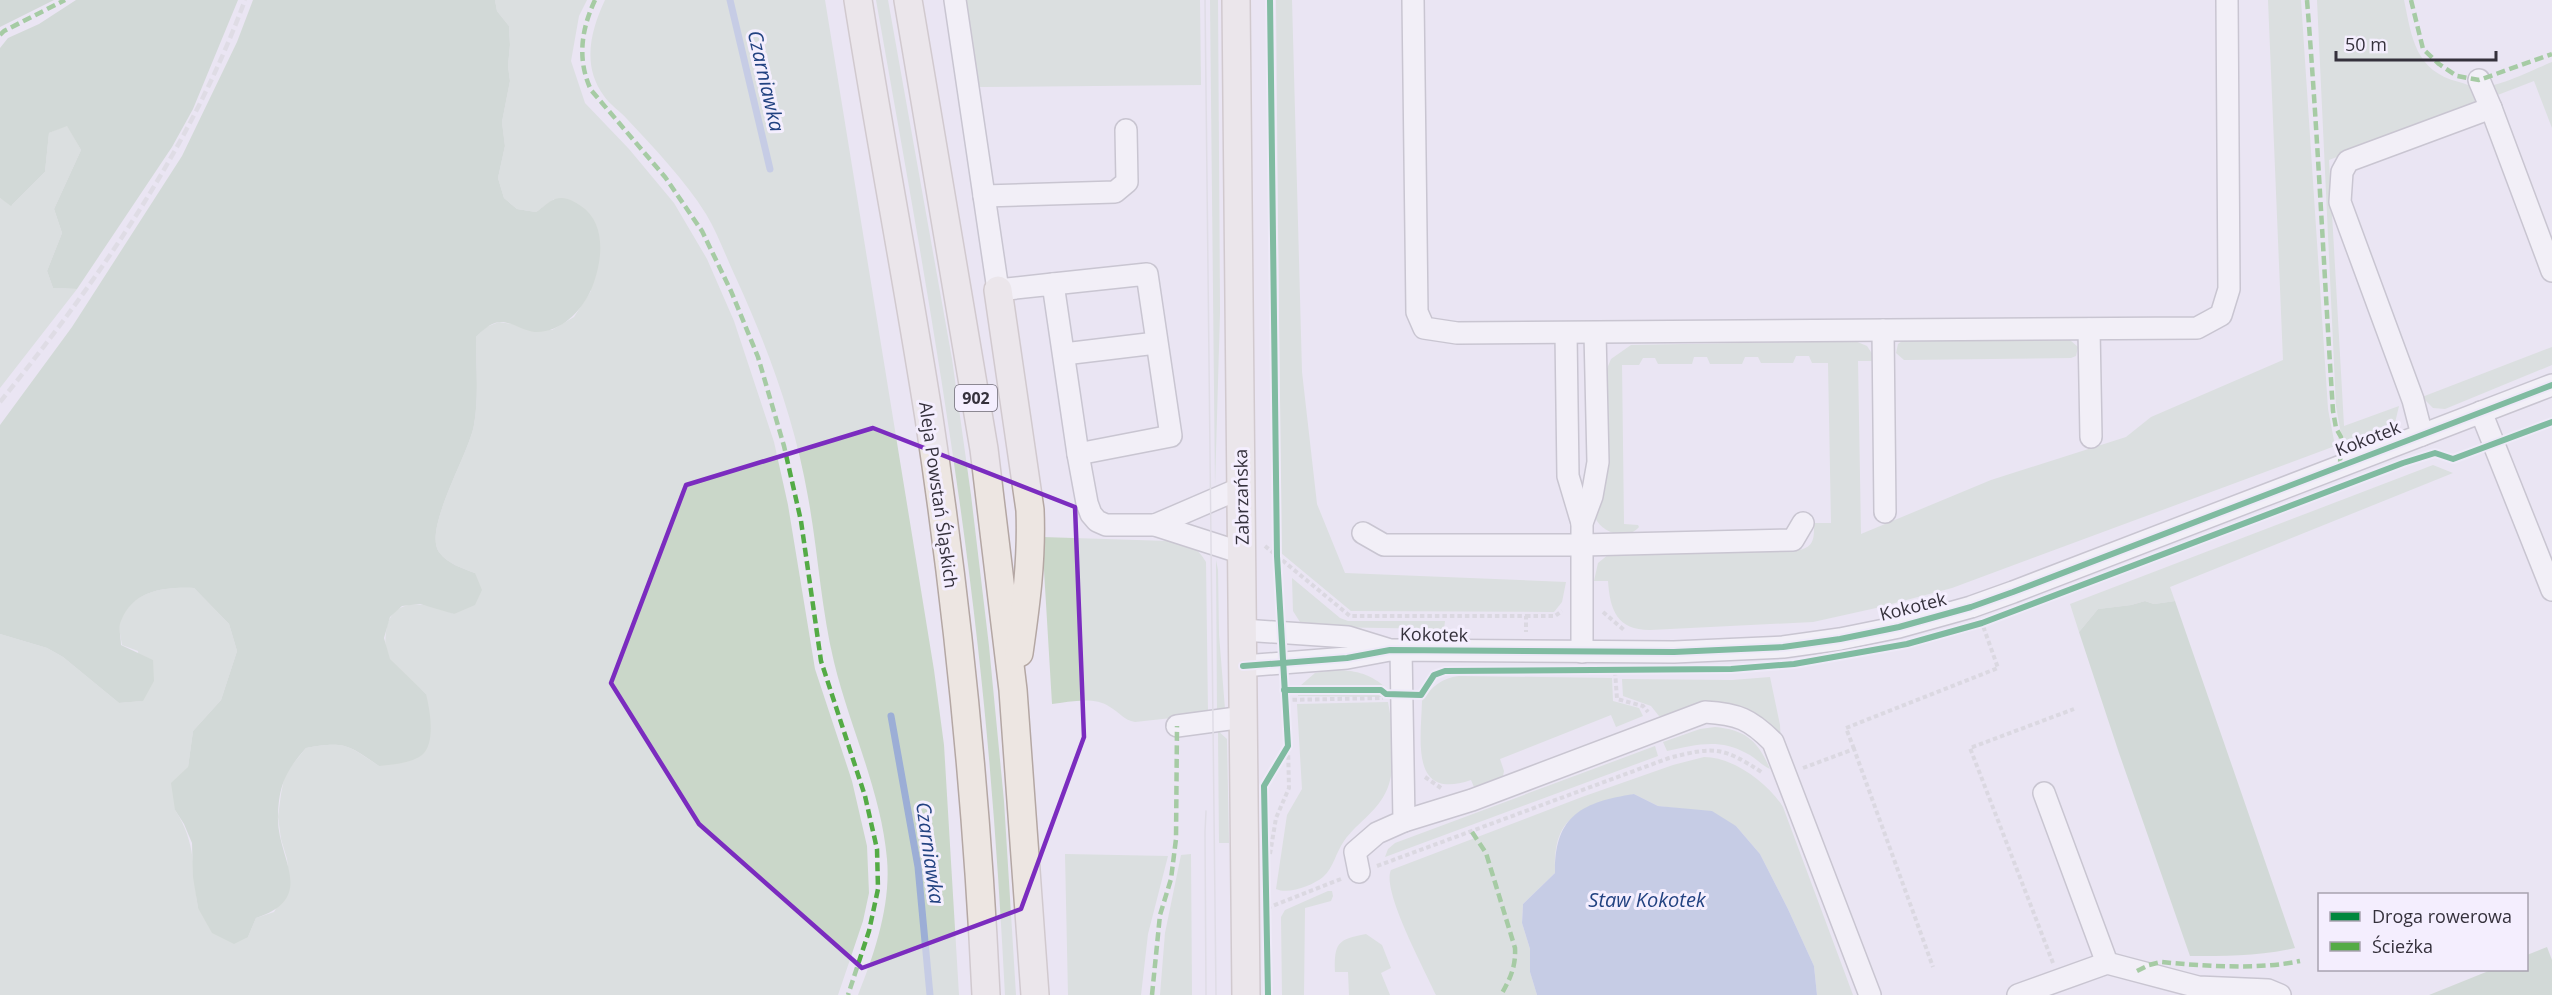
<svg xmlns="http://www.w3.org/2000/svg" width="2552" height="995" font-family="'Open Sans',sans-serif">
<rect width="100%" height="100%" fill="#eae5f3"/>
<g fill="#cad7c9">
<path d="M495 0H587L579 16 571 61 585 103 629 149 674 203 707 259 734 321 774 442 788 505 815 669 852 781 867 846 869 893 863 921 838 995H0V634L47 648 63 657 119 703 142 701 138 651 122 645C121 638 118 627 120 621 133 590 165 587 194 588L229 624 237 651 221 700 193 731 188 767 175 810C197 843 192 871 198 908L248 937 256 918 274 912 290 884 287 859 281 839 278 817 281 794 285 774 306 748C346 741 347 745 379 766L426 694C417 685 395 669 389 658 384 648 385 637 387 626 396 594 431 605 454 614L475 573C462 568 448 564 439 552 423 529 469 454 474 425 479 397 476 366 476 337L486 327 499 322 552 330 574 317 591 291 554 199 536 212 517 209 504 198 498 178 505 146 502 122 510 81 508 66 510 45 509 26 497 11Z"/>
<path d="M605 0H825L934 670 944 745 959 995H858C875 953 891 904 887 859 881 791 850 728 834 662 821 608 818 551 808 497 795 421 768 348 736 278 726 257 718 234 706 214 685 180 654 148 627 119 620 111 610 105 604 96 582 66 590 32 605 0Z"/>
<path d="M876 0H888L952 359 971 495 989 646 1004 801 1016 995H1005C999 879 991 763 978 648 954 431 914 215 876 0Z"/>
<polygon points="966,0 1200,0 1201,85 979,87"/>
<polygon points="1210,0 1218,0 1220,312 1215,486"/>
<polygon points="1276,0 1292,0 1302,372 1317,504 1345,573 1566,582 1562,602 1554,612 1351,611 1281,553"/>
<path d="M2268 0H2301L2328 409 2335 446 1952 588 1876 608 1813 622 1650 630C1617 630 1610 610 1608 581H1594L1598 563 1609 554 1800 550C1815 546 1814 537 1814 523H1831L1828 363H1812L1809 356H1796L1793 363H1761L1758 357H1745L1742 364H1710L1707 357H1694L1692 364H1658L1655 358H1643L1639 365H1622L1624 524 1638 525 1639 527C1627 541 1601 533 1595 517L1606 371 1611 359 1631 345 1855 341 1867 346 1873 355 1872 361H1858L1861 534 1991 480 2126 437 2151 417 2283 360Z"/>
<path d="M2317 0H2404C2412 38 2415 71 2459 82 2466 84 2475 88 2482 87 2499 87 2535 69 2552 62V128L2534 81 2329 160 2344 426 2399 406 2394 427 2343 445 2336 406Z"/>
<polygon points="67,125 81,150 54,209 62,233 47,271 53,288 77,289 0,388 0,198 12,205 45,172 49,133"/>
<polygon points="2070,340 2078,347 2076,356 2071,358 1904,360 1896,353 1898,344 1902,341"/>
<polygon points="2552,347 2552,365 2445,409 2433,408 2422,397"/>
<polygon points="2433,465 2453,473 2170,587 2175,601 2154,604 2145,601 2131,605 2098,609 2079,632 2070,604"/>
<path d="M1042 537 1168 541C1185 542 1197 546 1206 562L1208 714 1135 722C1124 720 1120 713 1110 707 1094 696 1070 702 1052 704Z"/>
<polygon points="1216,560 1218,570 1219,635 1225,709 1224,712 1217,713"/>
<polygon points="1292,578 1340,618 1348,621 1445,621 1444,629 1324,627 1300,622 1293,611"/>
<path d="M1333 670C1354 670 1368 673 1384 686H1300L1315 673Z"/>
<path d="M1459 676 1612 678 1613 701 1639 708 1643 716 1616 727 1611 715 1500 759 1504 771 1503 776 1474 787 1471 780C1410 801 1421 741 1422 701 1431 687 1442 678 1459 676Z"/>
<polygon points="1770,677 1780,725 1781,743 1776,731 1768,722 1748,711 1659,716 1651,706 1623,696 1622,679 1732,680"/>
<polygon points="1298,693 1382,693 1382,697 1298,696"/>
<path d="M1388 702C1393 730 1397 757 1389 784 1381 810 1358 821 1344 841 1336 852 1333 869 1323 877 1313 885 1289 895 1276 889L1287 815 1302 789 1297 704Z"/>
<path d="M1715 727C1746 730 1758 741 1770 769 1761 765 1755 757 1746 753 1719 738 1695 745 1667 751L1663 742 1700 729Z"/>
<polygon points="1218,731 1227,739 1229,843 1219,843"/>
<polygon points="1655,746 1658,756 1385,857 1388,849 1395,843"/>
<path d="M1704 757C1733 757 1768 783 1783 807L1853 995H1817L1814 966 1788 909 1760 854 1736 826 1684 809 1658 806 1634 794C1583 812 1553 809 1555 873L1523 904 1522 923 1530 949V972L1537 995H1436C1426 972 1381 890 1391 870L1582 797 1673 765Z"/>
<polygon points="1065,854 1168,856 1148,934 1141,995 1068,995"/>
<polygon points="1191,854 1192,995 1160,995 1165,933 1181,855"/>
<polygon points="1328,891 1332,891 1333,896 1331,901 1305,908 1304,995 1282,995 1281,917 1285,910"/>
<path d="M1366 934 1382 945 1391 968 1381 973 1390 995H1349L1348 972H1335C1334 943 1338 939 1366 934Z"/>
</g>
<g fill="#b7cbb5">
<polygon points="0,0 54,0 0,27"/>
<polygon points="76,0 238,0 193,109 172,147 77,289 53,288 47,271 62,233 54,209 81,150 67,126 49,133 45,172 11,206 0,198 0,48 8,38 39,24"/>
<path d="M253 0H495L497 11 509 26 510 45 508 66 510 81 502 122 505 146 498 178 504 198 517 209 536 212C542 208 549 201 555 199 566 196 573 201 581 206 608 224 602 264 591 290 581 312 560 333 535 332 523 331 511 321 499 322 490 323 482 331 476 337 476 366 479 397 474 425 469 454 423 529 439 552 448 564 462 568 475 573L482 590 475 605 454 614 420 604 402 606 390 617 384 638 390 659 426 694C430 710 436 743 422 755 410 764 393 764 379 766 348 745 345 741 306 748 286 771 279 784 278 816 276 858 319 897 256 918L248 937 234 944 212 933 198 908 193 877 192 843 184 824 175 810 171 783 188 767 193 731 221 700 237 651 229 624 194 588C165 587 133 590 121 621 118 627 121 638 121 645L153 660 154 681 143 701 119 703 63 657 47 648 0 634V425L72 327 182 156 237 42Z"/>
<path d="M2145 601 2154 604 2175 601 2295 948C2260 956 2226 956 2190 956L2119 753 2079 632 2098 609 2131 605Z"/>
<polygon points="2547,947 2552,960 2552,995 2429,995 2491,970 2526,970 2527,955"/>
</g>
<path fill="#9caed6" d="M1634 794 1658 806 1712 811 1736 826 1760 854 1788 909 1814 966 1817 995H1537L1530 972V949L1522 923 1523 904 1555 873C1554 816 1582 802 1634 794Z"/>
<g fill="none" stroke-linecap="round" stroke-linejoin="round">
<g stroke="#9caed6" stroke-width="7">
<polyline points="730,0 770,169"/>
<polyline points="891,716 918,867 930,995"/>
</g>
<g stroke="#a29ea9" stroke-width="24">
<g id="minor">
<polyline points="955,0 998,290 1053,284 1078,454 1087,503 1091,514 1097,521 1106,525 1155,525 1242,553"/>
<polyline points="1413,0 1417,312 1424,328 1457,333 2197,328 2221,315 2229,289 2227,0"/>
<polyline points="2479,80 2491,108"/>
<polyline points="984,196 1115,192 1127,182 1126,130"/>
<polyline points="1053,284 1147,274 1171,436 1078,454"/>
<polyline points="2089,329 2091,437"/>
<polyline points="1883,330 1885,512"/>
<polyline points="1566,333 1568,476 1582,523"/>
<polyline points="1064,354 1156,343"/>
<polyline points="2481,412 2552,590"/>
<polyline points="2422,435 2413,400 2340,202 2342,172 2348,161 2491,108 2552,271"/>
<polyline points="1155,525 1241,488"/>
<polyline points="1363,533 1384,545 1582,545 1793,540 1803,523"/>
<polyline points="1243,630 1348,637 1387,649"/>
<polyline points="1582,652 1582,523 1592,496 1598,462 1595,333"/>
<polyline points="1243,666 1347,658 1390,650 1674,652 1783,647 1840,639 1899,627 1971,607 2013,592 2552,385"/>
<polyline points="1177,726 1244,717"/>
<polyline points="2044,793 2107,963"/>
<path d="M1404 821 1472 800 1705 712C1738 714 1750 719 1773 742L1870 995"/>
<polyline points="1359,872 1355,852 1377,833 1404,821 1401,650"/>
<polyline points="2018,995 2107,963 2198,987 2268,990 2280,995"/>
</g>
</g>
<g stroke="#b4a7a3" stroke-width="30">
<g id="major">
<path d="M858 0C880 140 907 278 929 418 958 609 977 802 986 995"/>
<polyline points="908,0 984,449 1013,690 1035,995"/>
<polyline points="1236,0 1246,995"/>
<path d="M998 290 1030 510C1032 559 1026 604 1019 653"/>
</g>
</g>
<g stroke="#cac8cd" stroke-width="4" stroke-dasharray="4.5 3" stroke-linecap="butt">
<polyline points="1265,546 1350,616 1526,616 1526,632"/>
<polyline points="1603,612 1624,630"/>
<polyline points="1526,616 1555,616 1562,611"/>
<polyline points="1615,671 1617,699 1643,706 1648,712"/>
<polyline points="1285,700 1383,698"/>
<polyline points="1854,749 1846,728 1998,668 1982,623"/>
<polyline points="1803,768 1854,749 1933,967"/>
<polyline points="1425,777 1441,788"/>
<polyline points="1270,854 1276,818 1289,788 1288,746"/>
<path d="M1377 866 1669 758C1715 746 1723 747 1763 773"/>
<polyline points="1267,908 1341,879"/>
<polyline points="2053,963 1970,748 2074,709"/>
</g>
<use href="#minor" stroke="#fcfbfd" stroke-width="21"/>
<use href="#major" stroke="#ede6e2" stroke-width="27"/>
<g stroke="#d3d1d6" stroke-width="1.5">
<polyline points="1205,0 1216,995"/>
<polyline points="1206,995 1205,832 1206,811"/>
</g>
<path stroke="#d3d1d6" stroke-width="4.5" stroke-dasharray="9 4.5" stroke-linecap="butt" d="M0 402C98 281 191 147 245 0"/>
<g stroke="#54ab46" stroke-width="4.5" stroke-dasharray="9 4.5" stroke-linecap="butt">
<path d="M595 0C581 30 577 60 591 90L665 177 702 231 731 291 758 357 784 446 801 521 821 661 865 796 877 849 878 889 869 931 848 995"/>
<path d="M2307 0C2318 137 2324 274 2333 411L2336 428 2341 437 2340 466"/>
<polyline points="2411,0 2423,49 2439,64 2457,76 2479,80 2552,54"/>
<polyline points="0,35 4,31 65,0"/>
<path d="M1472 832 1486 853 1515 948C1516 967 1510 979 1501 995"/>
<path d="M2137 971 2149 965 2161 962C2203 966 2259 970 2300 961"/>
<polyline points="1152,995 1160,915 1171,879 1176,839 1177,726"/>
</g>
<g stroke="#f4eefe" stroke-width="10">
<g id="cycleway">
<polyline points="1243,666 1347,658 1390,650 1674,652 1783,647 1840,639 1899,627 1971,607 2013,592 2552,385"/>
<polyline points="1284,690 1381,690 1386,694 1421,695 1434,675 1445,671 1731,669 1794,664 1907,644 1982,623 2403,463 2435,453 2453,459 2552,422"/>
<polyline points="1268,995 1264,786 1288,746 1277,556 1270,0"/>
</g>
</g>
<use href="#cycleway" stroke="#00873e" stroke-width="6"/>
</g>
<path d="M0 0H2552V995H0ZM873 428 1075 507 1084 737 1021 909 862 968 699 824 611 683 686 485Z" fill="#eae5f3" fill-opacity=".55" fill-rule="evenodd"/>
<path fill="none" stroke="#7b2cbf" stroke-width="4.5" stroke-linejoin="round" d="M873 428 1075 507 1084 737 1021 909 862 968 699 824 611 683 686 485Z"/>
<g text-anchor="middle" stroke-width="6" stroke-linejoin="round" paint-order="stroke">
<rect fill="#f4eefe" stroke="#6e6a76" stroke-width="1.5" x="955" y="385" width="42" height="26" rx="4.5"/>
<g font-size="16" font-weight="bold" fill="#35313c">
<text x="976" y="404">902</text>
</g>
<g font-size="18" fill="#35313c" stroke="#f4eefe">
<text transform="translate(2368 439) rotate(-21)" y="6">Kokotek</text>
<text transform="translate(938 495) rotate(82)" y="6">Aleja Powstań Śląskich</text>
<text transform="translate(1242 497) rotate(-91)" y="6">Zabrzańska</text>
<text transform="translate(1913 607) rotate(-14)" y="6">Kokotek</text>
<text transform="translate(1434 635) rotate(1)" y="6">Kokotek</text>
</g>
<g font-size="20" font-style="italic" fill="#224281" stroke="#f4eefe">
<text transform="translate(766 81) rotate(77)" y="7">Czarniawka</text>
<text transform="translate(930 853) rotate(82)" y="7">Czarniawka</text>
<text x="1647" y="907">Staw Kokotek</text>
</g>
</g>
<rect x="2318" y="893" width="210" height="78" fill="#f4eefe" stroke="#a8a2b0" stroke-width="1.5"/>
<rect x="2330" y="912" width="30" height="9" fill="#00873e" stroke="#a8a2b0" stroke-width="1.5"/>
<text x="2372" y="923" font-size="18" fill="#35313c">Droga rowerowa</text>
<rect x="2330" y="942" width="30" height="9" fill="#54ab46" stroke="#a8a2b0" stroke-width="1.5"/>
<text x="2372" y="953" font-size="18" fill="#35313c">Ścieżka</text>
<path d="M2336 51v9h160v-9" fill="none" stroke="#35313c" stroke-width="3"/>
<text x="2345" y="51" font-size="18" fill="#35313c" stroke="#f4eefe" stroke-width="4.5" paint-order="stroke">50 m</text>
</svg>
